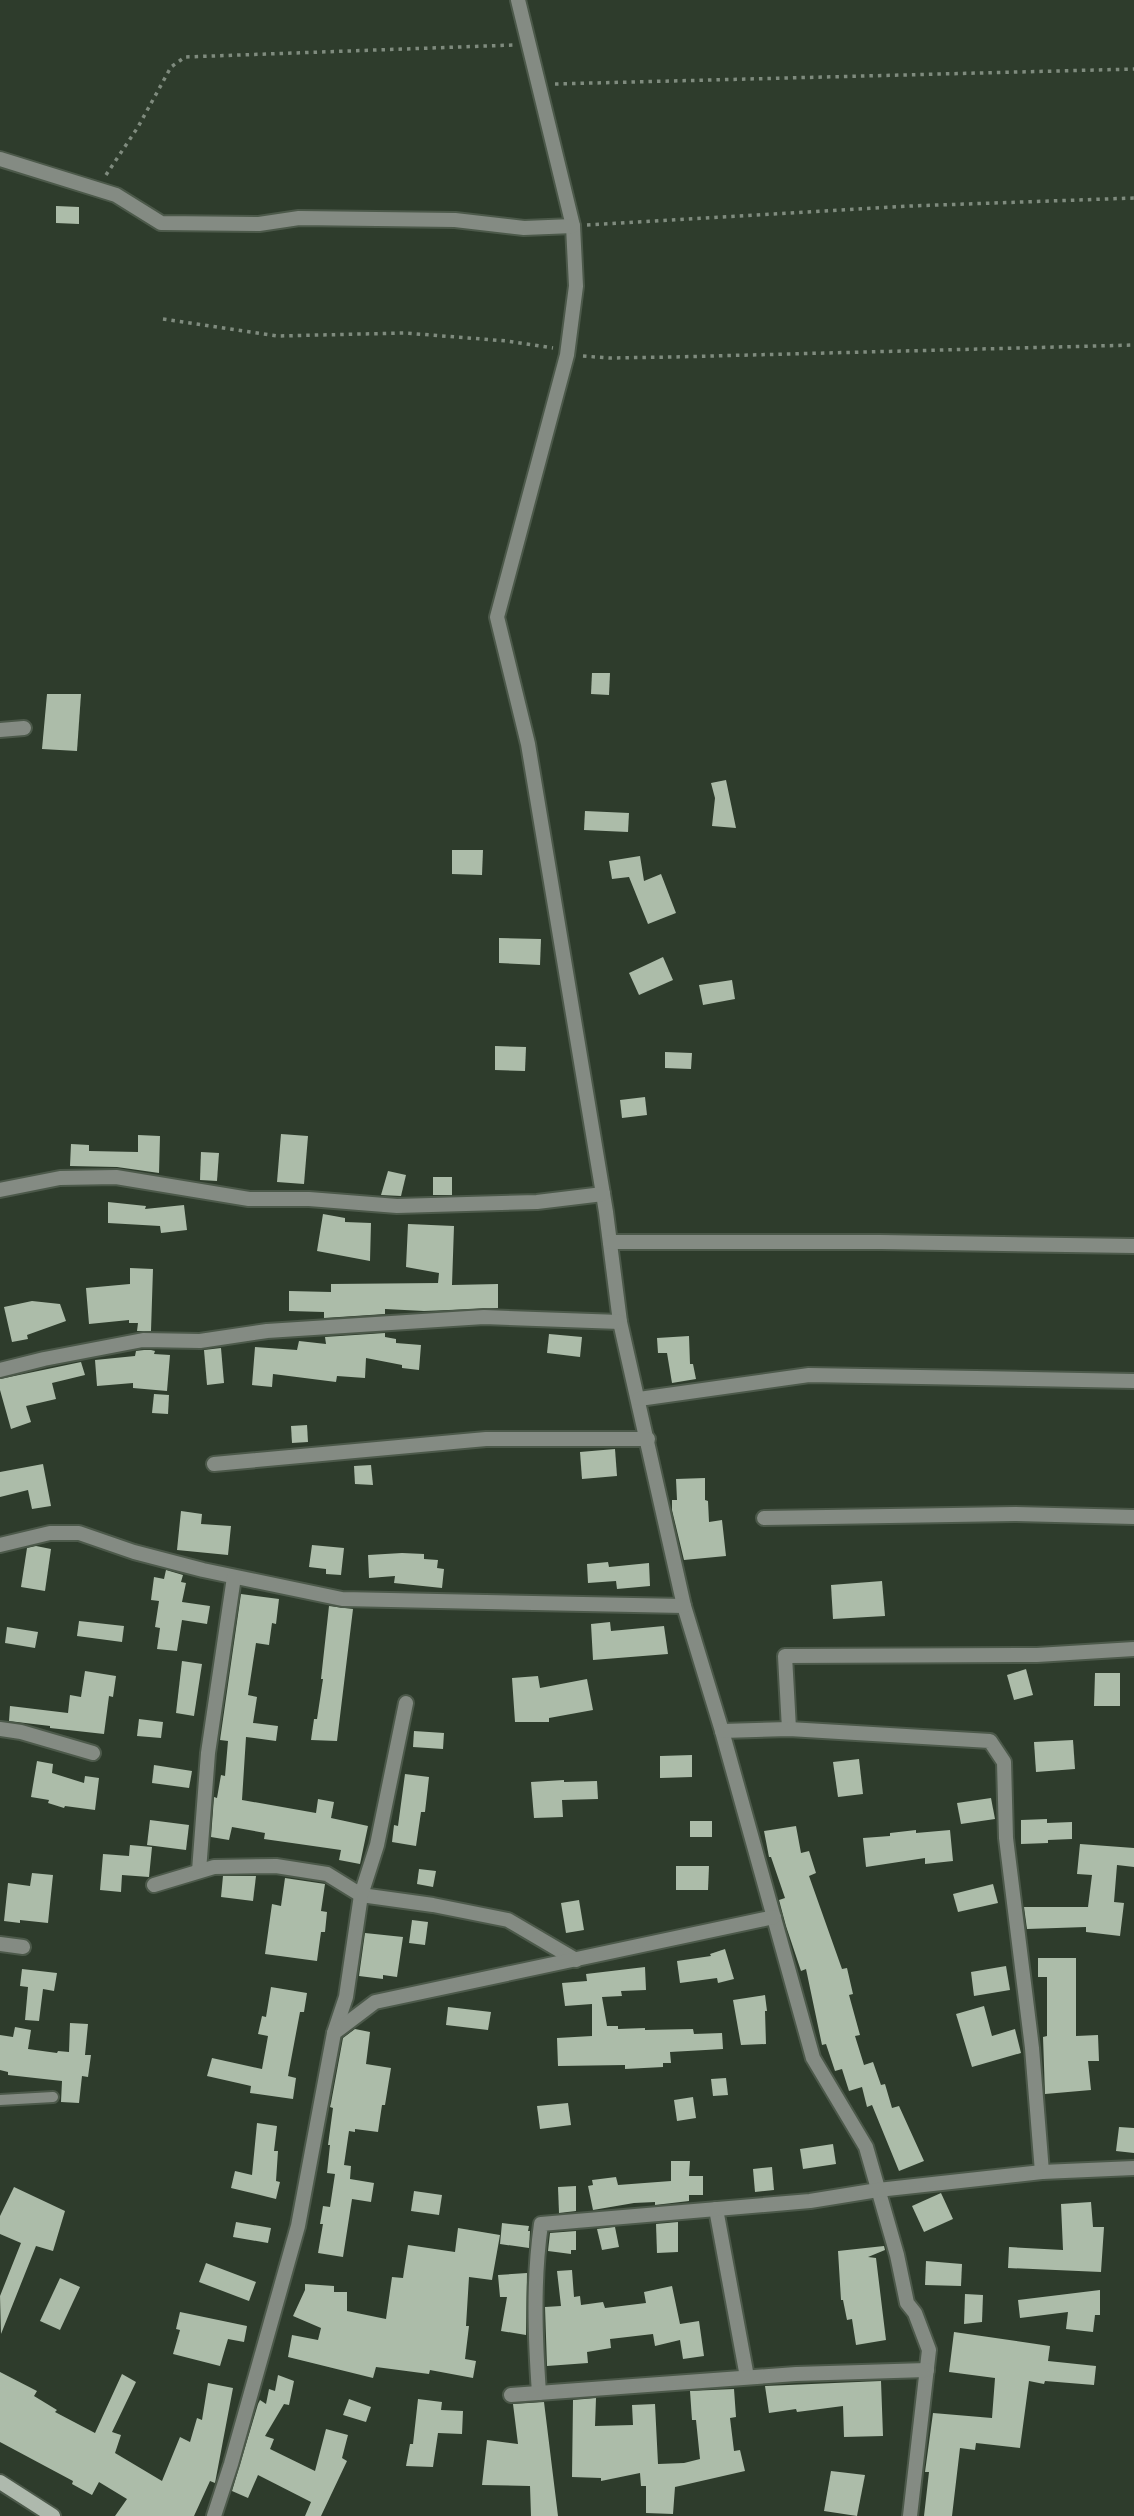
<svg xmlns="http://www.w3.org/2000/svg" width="1134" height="2516" font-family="Overpass,sans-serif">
<rect width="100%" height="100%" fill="#2e3c2c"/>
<g fill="#acbca9">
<polygon points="56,206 79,207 79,224 56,223"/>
<polygon points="592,673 610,673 609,695 591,694"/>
<polygon points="47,694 81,694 77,751 42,749"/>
<polygon points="726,780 736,828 712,826 715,798 711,783"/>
<polygon points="585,811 629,813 628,832 584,830"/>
<polygon points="452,850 483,850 482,875 452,874"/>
<polygon points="640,856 644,881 661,874 676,913 648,924 629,877 612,879 609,861"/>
<polygon points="499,938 541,939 540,965 499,963"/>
<polygon points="663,957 673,980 639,995 629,973"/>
<polygon points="732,980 735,999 703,1005 699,985"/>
<polygon points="495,1046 526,1047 525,1071 495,1070"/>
<polygon points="665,1052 692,1053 691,1069 665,1068"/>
<polygon points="645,1097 647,1115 622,1118 620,1100"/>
<polygon points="281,1134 308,1136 304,1184 277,1182"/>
<polygon points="138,1135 160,1136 159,1173 117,1167 70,1166 71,1144 89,1145 89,1151 138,1152"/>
<polygon points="201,1152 219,1153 217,1181 200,1180"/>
<polygon points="388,1171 406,1175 401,1196 381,1195"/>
<rect x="433" y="1177" width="19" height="18"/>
<polygon points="108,1202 146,1206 145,1209 184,1205 187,1230 161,1233 160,1226 108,1223"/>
<polygon points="323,1214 345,1218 345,1222 371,1223 370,1261 317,1251"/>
<polygon points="408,1224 454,1226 452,1285 498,1284 498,1308 424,1311 385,1309 385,1314 324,1318 324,1312 289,1311 289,1291 331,1292 331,1284 438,1283 439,1273 406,1267"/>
<polygon points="130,1268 153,1269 151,1331 137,1331 138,1323 129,1323 129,1320 89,1324 86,1288 130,1284"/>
<polygon points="32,1301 60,1304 66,1321 27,1335 28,1339 12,1342 4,1307"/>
<polygon points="385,1333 385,1337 396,1339 396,1343 421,1345 419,1370 402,1368 402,1365 366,1358 365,1378 337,1376 336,1382 273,1374 272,1387 252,1385 255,1347 297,1350 299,1341 326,1344 325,1337"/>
<polygon points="549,1334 582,1337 580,1357 547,1353"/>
<polygon points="689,1336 690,1364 693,1364 696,1379 672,1383 667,1353 658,1353 657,1338"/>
<polygon points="221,1348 224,1383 207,1385 204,1350"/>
<polygon points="144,1350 151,1350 155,1351 154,1354 170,1355 167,1391 133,1388 133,1383 97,1386 95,1360 135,1356 136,1351"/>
<polygon points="81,1362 85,1375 52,1383 56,1399 26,1406 31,1422 11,1429 0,1390 0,1379"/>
<polygon points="154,1394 169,1395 168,1414 152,1413"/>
<polygon points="307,1425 308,1442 292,1443 291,1426"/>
<polygon points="615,1449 617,1476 582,1479 580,1452"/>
<polygon points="43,1464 51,1506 32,1509 28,1490 0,1497 0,1472"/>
<polygon points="371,1465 373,1485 355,1484 354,1466"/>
<polygon points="705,1478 705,1500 708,1501 709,1522 722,1520 726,1556 684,1560 672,1510 672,1500 677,1500 676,1479"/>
<polygon points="181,1511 202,1514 201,1524 231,1526 228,1555 177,1550"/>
<polygon points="312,1545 344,1548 341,1575 326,1574 326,1569 309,1567"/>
<polygon points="36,1546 51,1549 45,1591 21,1587 27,1548"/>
<polygon points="402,1553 424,1554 424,1559 438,1560 437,1568 444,1569 442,1588 394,1583 395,1576 369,1578 368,1555"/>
<polygon points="608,1562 609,1567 649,1563 650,1586 617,1589 616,1581 588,1583 587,1564"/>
<polygon points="166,1570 183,1575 181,1582 186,1583 182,1602 210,1606 207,1624 182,1620 177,1651 157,1649 160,1628 155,1627 159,1601 151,1600 154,1577 164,1579"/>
<polygon points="882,1581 885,1616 833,1619 831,1585"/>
<polygon points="241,1594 279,1599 276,1624 272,1623 269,1645 256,1643 248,1695 257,1697 253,1723 278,1726 276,1741 246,1737 242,1800 316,1813 318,1799 334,1802 331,1818 368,1826 360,1864 339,1860 341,1850 264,1839 265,1833 232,1827 229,1840 211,1837 214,1797 217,1798 221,1775 225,1776 228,1741 220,1740"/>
<polygon points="329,1606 353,1609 337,1741 311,1740 314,1719 317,1719 323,1679 321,1679"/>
<polygon points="79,1621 124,1626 122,1642 77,1636"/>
<polygon points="610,1622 611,1631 664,1626 668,1654 593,1660 591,1624"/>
<polygon points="7,1627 38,1632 35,1648 5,1643"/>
<polygon points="182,1661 202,1664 194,1716 176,1713"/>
<polygon points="1026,1669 1033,1695 1014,1700 1007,1675"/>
<polygon points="85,1671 116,1676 113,1697 109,1696 104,1734 50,1728 50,1726 9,1721 10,1706 68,1713 70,1695 81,1697"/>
<polygon points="1095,1673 1120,1673 1120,1706 1094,1706"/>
<polygon points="538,1676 540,1688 587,1679 593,1710 549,1718 549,1722 515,1722 512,1678"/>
<polygon points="139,1719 163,1722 161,1738 137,1736"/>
<polygon points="414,1731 444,1733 443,1749 413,1747"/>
<polygon points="1073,1740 1075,1769 1036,1772 1034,1742"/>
<polygon points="692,1755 692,1777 660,1778 660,1756"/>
<polygon points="859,1759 863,1794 838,1797 833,1762"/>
<polygon points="37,1761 53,1764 52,1773 84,1783 85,1776 99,1778 95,1810 65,1806 64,1808 48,1803 49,1800 31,1797"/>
<polygon points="154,1765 192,1771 189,1788 152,1783"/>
<polygon points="405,1774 429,1777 425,1812 421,1812 416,1846 392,1842 394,1825 398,1826"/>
<polygon points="564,1780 564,1782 597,1781 598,1799 562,1800 563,1817 534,1818 531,1782"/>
<polygon points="991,1798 995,1819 961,1824 957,1803"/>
<polygon points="1047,1819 1047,1823 1072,1822 1072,1839 1048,1840 1048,1843 1021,1844 1021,1820"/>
<polygon points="150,1820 189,1825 186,1850 147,1845"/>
<rect x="690" y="1821" width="22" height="16"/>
<polygon points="796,1826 801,1853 809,1851 816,1873 809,1876 842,1969 847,1968 853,1994 849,1995 860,2035 855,2036 864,2065 873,2062 881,2085 885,2084 892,2108 899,2106 924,2161 899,2171 872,2105 867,2107 862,2087 849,2091 842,2069 835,2071 826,2044 822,2045 806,1969 801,1971 786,1926 779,1900 785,1898 771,1857 769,1857 764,1831"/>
<polygon points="916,1830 916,1833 950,1830 953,1861 925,1864 925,1858 866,1867 863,1838 890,1836 890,1833"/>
<polygon points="1080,1844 1134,1848 1134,1867 1117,1865 1114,1902 1124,1903 1120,1936 1086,1932 1086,1927 1027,1929 1024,1907 1088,1907 1092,1875 1077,1874"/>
<polygon points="130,1845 152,1847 149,1877 122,1875 121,1892 100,1890 103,1854 129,1856"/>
<polygon points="676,1866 709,1866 708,1890 676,1890"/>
<polygon points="419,1869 436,1871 433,1887 417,1884"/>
<polygon points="32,1873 53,1875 48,1923 20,1920 20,1923 4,1921 8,1883 30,1886"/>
<polygon points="223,1876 256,1876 253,1901 221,1897"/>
<polygon points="285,1878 325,1884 321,1911 327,1912 325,1932 321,1932 317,1961 265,1954 272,1904 281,1906"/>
<polygon points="993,1884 998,1903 958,1912 953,1894"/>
<polygon points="579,1900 584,1930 566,1933 561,1903"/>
<polygon points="412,1920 428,1922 425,1945 409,1943"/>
<polygon points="365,1933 403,1937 397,1977 383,1975 383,1979 359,1976"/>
<polygon points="725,1949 734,1979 718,1983 717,1978 680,1983 677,1961 711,1956 710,1954"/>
<polygon points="1038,1958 1076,1958 1076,2036 1098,2035 1099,2061 1088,2061 1091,2090 1045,2094 1043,2037 1047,2036 1047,1977 1038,1977"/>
<polygon points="1006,1966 1010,1990 974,1996 971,1972"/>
<polygon points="645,1967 646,1990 621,1991 622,1996 602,1997 607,2026 618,2026 618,2029 645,2028 645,2030 693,2029 694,2034 722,2033 723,2049 670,2052 671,2063 663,2063 663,2067 625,2069 625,2065 558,2066 557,2038 592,2036 592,2004 565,2006 562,1983 587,1981 586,1974"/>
<polygon points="22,1969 57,1973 54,1991 43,1989 39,2021 25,2020 28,1987 20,1986"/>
<polygon points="271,1987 307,1993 304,2012 300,2012 288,2076 296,2078 293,2099 250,2093 251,2086 207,2076 212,2058 262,2069 268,2036 258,2034 262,2016 266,2017"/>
<polygon points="765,1995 767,2011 765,2011 766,2044 741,2045 733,2000"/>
<polygon points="984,2006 992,2036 1015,2029 1021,2053 972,2067 956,2014"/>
<polygon points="448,2007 491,2012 488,2030 446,2025"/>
<polygon points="70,2023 88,2024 85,2055 91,2055 88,2077 82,2076 79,2103 61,2102 62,2081 8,2075 8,2072 0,2070 0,2035 13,2037 15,2027 31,2030 28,2049 57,2053 58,2051 69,2052"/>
<polygon points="355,2029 370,2032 366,2064 391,2068 385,2105 382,2105 378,2132 355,2129 355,2132 349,2131 344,2165 351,2166 350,2179 374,2183 371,2202 352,2199 343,2257 318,2253 323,2224 320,2224 323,2206 330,2207 335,2174 327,2173 330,2145 328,2145 333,2108 330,2107 331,2103 343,2038"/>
<polygon points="726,2078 728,2095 713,2096 711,2079"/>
<polygon points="693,2097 696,2118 677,2121 674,2100"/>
<polygon points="568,2103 571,2125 540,2129 537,2106"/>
<polygon points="257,2123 277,2126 274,2151 278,2151 276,2181 280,2182 276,2199 231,2188 235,2171 252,2175"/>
<polygon points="1119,2127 1134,2128 1134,2153 1116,2151"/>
<polygon points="833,2144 836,2164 803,2169 800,2149"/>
<polygon points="671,2161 690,2161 689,2176 703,2176 703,2195 689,2195 689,2201 655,2205 655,2202 634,2203 593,2210 588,2186 593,2185 592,2180 616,2177 618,2185 671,2181"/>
<polygon points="772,2167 774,2190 755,2192 753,2169"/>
<polygon points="576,2186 576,2211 559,2213 558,2187"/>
<polygon points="14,2187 65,2211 53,2251 36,2246 1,2334 0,2296 21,2243 0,2234 0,2216"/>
<polygon points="414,2191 442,2195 439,2215 411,2211"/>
<polygon points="941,2193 953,2219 924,2232 912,2206"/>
<polygon points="1091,2202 1093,2227 1104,2227 1101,2272 1008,2268 1009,2247 1063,2250 1061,2204"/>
<polygon points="236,2222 271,2228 268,2243 233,2237"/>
<polygon points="678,2222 678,2252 657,2253 656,2224"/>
<polygon points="502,2223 529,2226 528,2231 530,2231 529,2248 500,2244"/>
<polygon points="615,2227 619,2247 602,2250 597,2229"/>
<polygon points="458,2228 500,2235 492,2280 469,2277 466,2326 469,2326 465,2359 476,2361 473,2378 430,2370 429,2374 376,2367 373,2378 288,2357 292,2335 318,2340 321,2328 293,2316 305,2290 305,2284 334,2286 334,2292 347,2292 347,2311 386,2319 392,2277 403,2278 408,2245 455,2252"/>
<polygon points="576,2231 576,2250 571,2250 571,2254 548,2251 550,2233"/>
<polygon points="884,2246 885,2250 868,2257 876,2258 886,2340 856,2345 852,2319 847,2320 843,2300 841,2300 838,2251"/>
<polygon points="926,2261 962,2264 961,2286 925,2285"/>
<polygon points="206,2263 256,2282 249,2301 199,2282"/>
<polygon points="572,2270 574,2297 580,2296 581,2305 603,2302 605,2308 646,2303 644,2292 672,2286 680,2324 699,2321 704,2356 683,2359 680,2340 655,2346 653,2334 610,2339 611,2348 587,2352 588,2363 547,2366 545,2307 561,2306 557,2271"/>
<polygon points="527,2273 526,2335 501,2331 507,2297 500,2297 498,2275"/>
<polygon points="60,2278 80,2287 60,2330 40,2321"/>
<polygon points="1100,2290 1100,2315 1095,2315 1093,2332 1066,2329 1068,2312 1020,2318 1018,2300"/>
<polygon points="965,2294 983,2295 982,2322 964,2324"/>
<polygon points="180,2312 247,2326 244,2342 228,2339 220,2366 173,2354 180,2330 176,2329"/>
<polygon points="954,2332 1050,2346 1048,2361 1096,2366 1094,2385 1045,2381 1044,2384 1029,2381 1020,2448 976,2443 975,2450 960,2448 952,2516 924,2516 929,2472 925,2472 933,2413 992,2418 995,2378 949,2372"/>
<polygon points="0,2372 37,2391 34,2396 57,2410 55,2412 95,2433 122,2374 136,2382 112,2432 121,2435 115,2453 162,2481 180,2437 190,2442 197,2418 202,2420 208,2383 233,2388 215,2483 210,2481 194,2516 115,2516 127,2499 99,2482 92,2495 72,2484 73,2481 0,2442"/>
<polygon points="278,2375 294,2381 289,2405 284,2404 265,2436 274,2439 270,2449 315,2471 326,2429 348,2435 342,2458 347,2461 321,2516 305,2516 311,2502 258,2475 248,2498 232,2491 258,2404 260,2400 266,2404 269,2389 275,2391"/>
<polygon points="881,2381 883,2436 844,2437 843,2406 797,2412 796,2409 769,2413 765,2386"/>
<polygon points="734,2389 736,2417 730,2418 734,2451 740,2450 745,2471 675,2487 673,2514 646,2513 646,2486 641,2486 640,2473 601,2481 601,2478 572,2477 573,2400 596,2398 595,2426 633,2425 632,2405 655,2404 658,2464 684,2463 700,2459 696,2420 692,2420 690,2391"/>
<polygon points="349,2399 371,2407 366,2422 343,2415"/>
<polygon points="418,2399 442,2402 441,2410 463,2411 462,2434 438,2433 433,2467 406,2466 410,2444 413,2444"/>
<polygon points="544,2402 558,2516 531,2516 530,2486 482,2485 487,2440 518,2444 513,2404"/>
<polygon points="831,2471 865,2475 857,2516 824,2511"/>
</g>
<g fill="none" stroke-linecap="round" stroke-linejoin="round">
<g stroke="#4c594a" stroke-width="14">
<polyline id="lane" points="0,2100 53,2097"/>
</g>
<g stroke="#4c594a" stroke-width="18">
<g id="street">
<polyline points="518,0 573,226 576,286 567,355 497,617 528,744 606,1212 620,1322 684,1606 722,1731 813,2058 866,2147 897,2255 907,2303 915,2313 929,2350 910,2516"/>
<polyline points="0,159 116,195 161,223 259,224 299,218 455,220 524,228 573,226"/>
<polyline points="0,730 24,728"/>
<polyline points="0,1190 60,1178 116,1177 249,1199 309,1199 397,1206 537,1202 603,1194"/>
<polyline points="610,1242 881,1242 1134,1246"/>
<polyline points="0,1370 44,1359 143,1340 200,1341 267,1331 484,1317 620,1322"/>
<polyline points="639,1399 809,1375 1134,1381"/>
<polyline points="214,1464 486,1439 648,1439"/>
<polyline points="764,1518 1015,1514 1134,1517"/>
<polyline points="0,1545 50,1533 79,1533 134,1552 203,1570 342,1599 684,1606"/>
<polyline points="0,1729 21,1732 93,1753"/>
<polyline points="789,1729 785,1656 1037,1655 1134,1649"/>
<polyline points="722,1731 789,1729 990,1741 1004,1762 1006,1838 1032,2048 1042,2172"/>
<polyline points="199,1871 208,1753 234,1577"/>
<polyline points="154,1885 214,1867 276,1866 327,1874 361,1895 433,1905 508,1920 576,1960"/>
<polyline points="0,1944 23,1947"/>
<polyline points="334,2033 346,1997 361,1895 377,1845 406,1703"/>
<polyline points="716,2209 747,2377"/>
<path d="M539 2393C535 2336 533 2281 541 2224L810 2201 878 2190 1042 2172 1134 2168"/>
<polyline points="511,2395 796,2374 927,2370"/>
<polyline points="214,2516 231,2464 298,2226 334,2033 375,2002 774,1917"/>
</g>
</g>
<g stroke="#4c594a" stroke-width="18">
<polyline id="secondary" points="0,2482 53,2516"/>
</g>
<g stroke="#7f8b7e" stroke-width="3.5" stroke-dasharray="3.5 5" stroke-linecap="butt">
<polyline points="555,84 1134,69"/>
<polyline points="106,175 138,127 171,67 185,57 513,45"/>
<polyline points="587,225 910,206 1134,198"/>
<polyline points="163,319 277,336 405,333 507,341 553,348"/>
<polyline points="583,356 610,358 673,357 1134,345"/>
</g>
<use href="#lane" stroke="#848b83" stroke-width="10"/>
<use href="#street" stroke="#848b83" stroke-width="14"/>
<use href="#secondary" stroke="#aeb9ad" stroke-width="14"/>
</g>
</svg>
